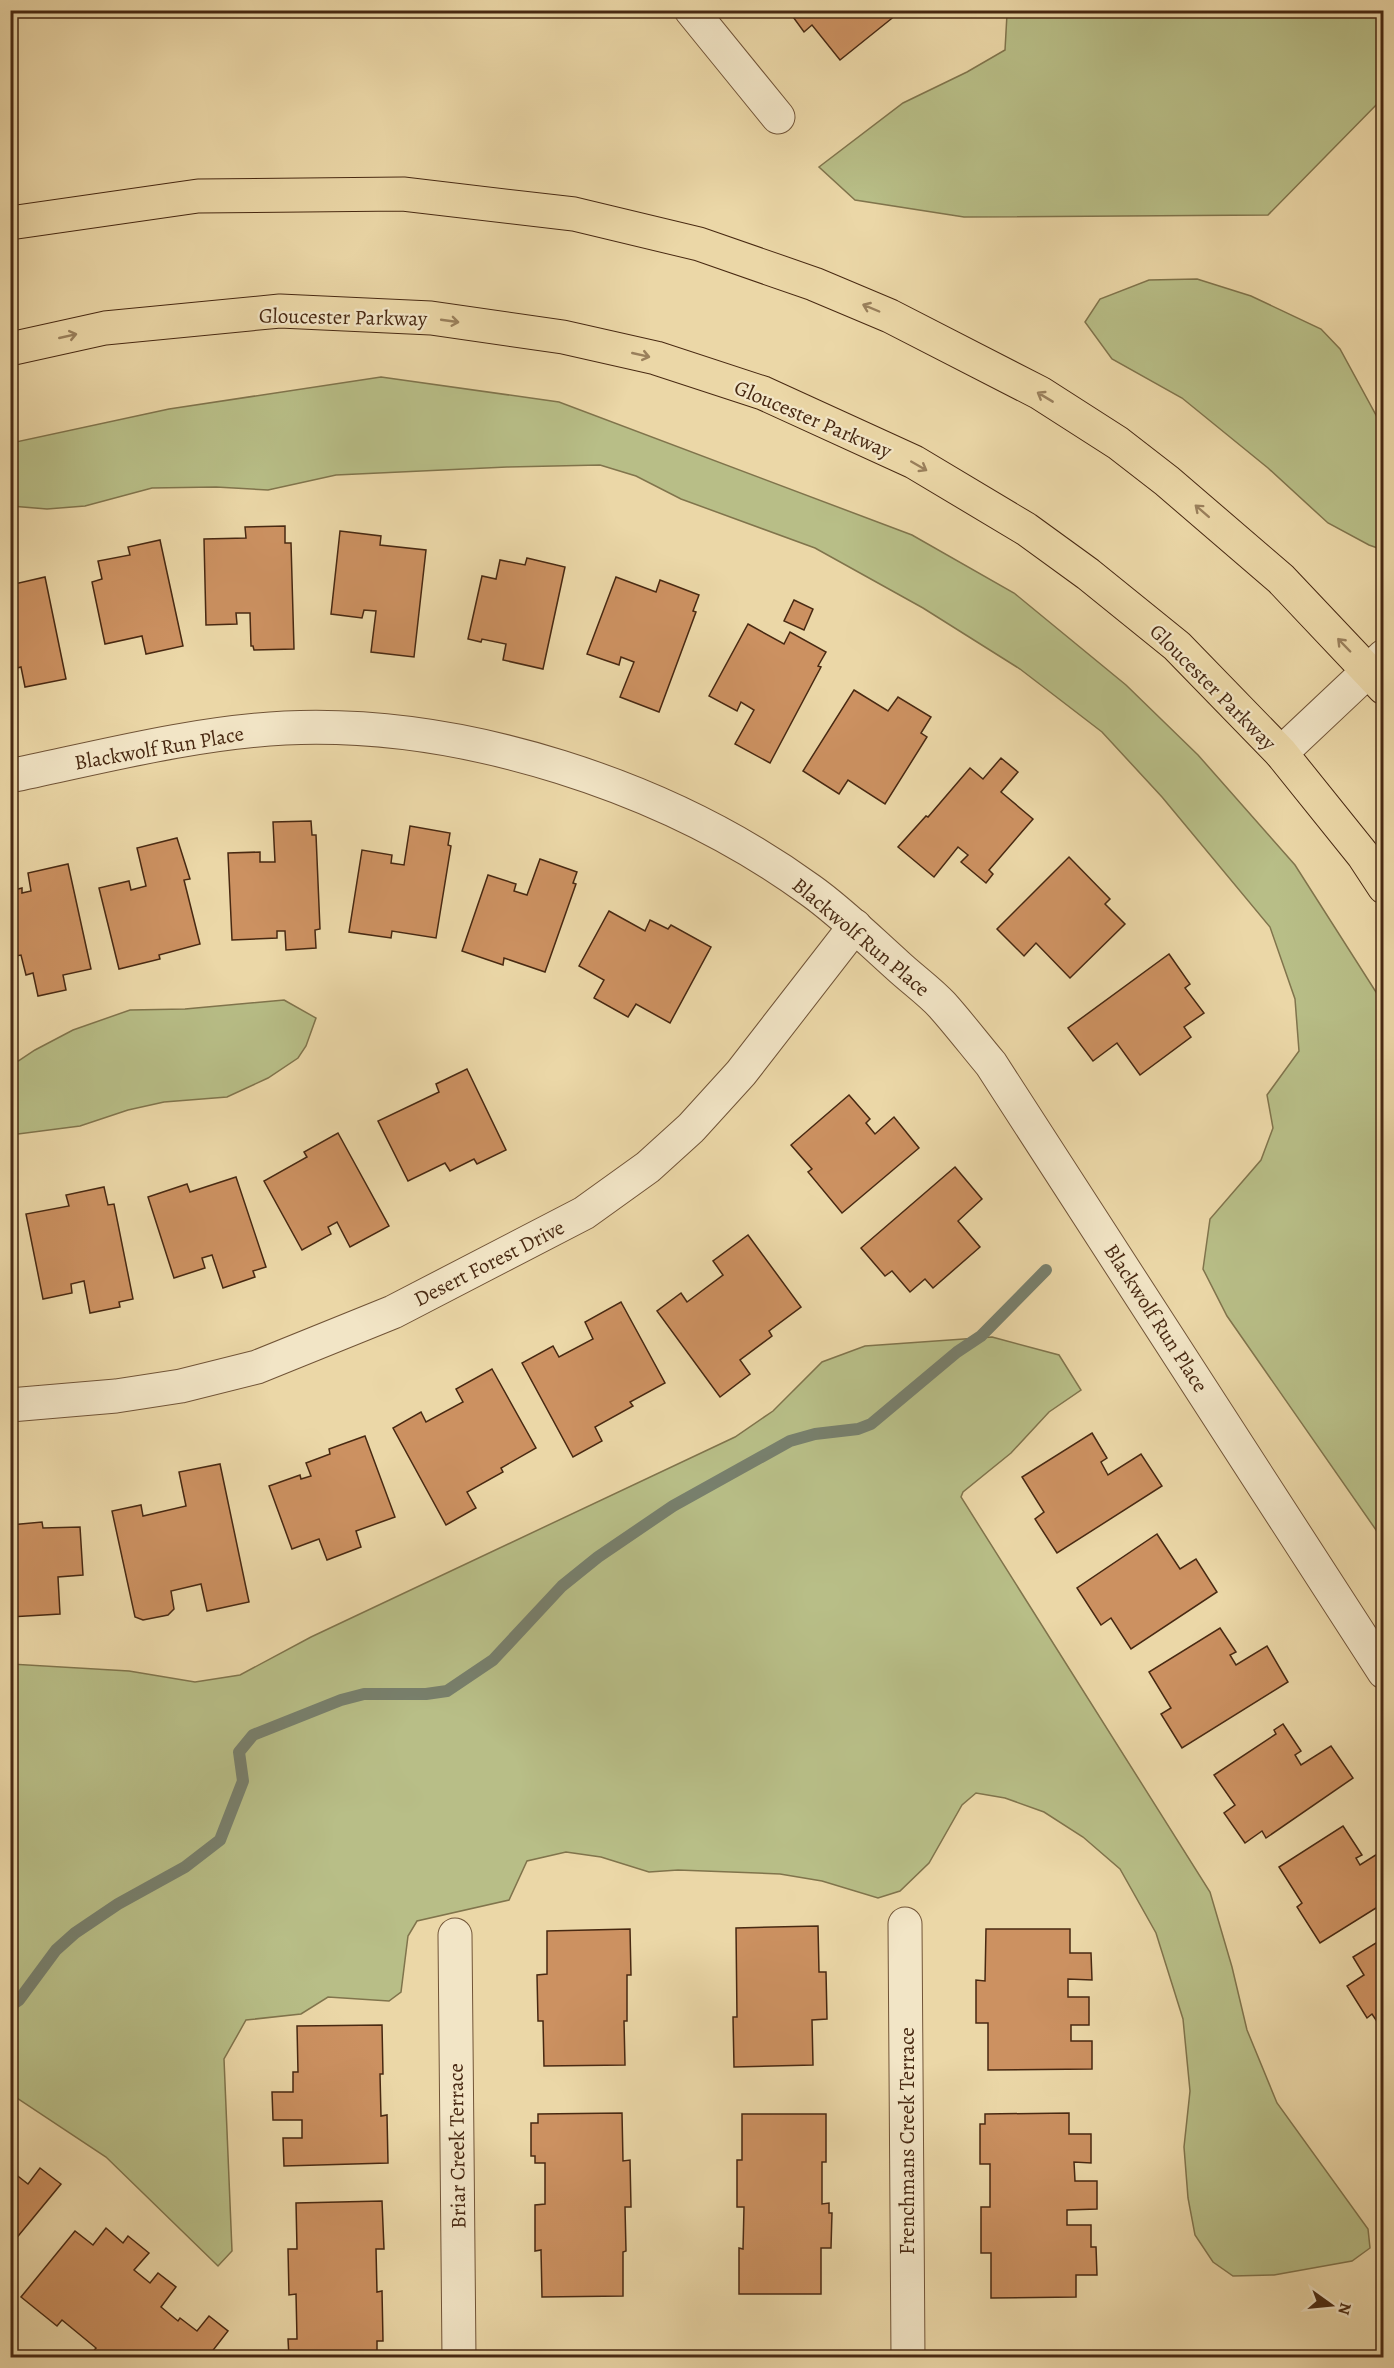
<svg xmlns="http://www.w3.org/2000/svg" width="1394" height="2368" font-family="Alegreya,serif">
<rect width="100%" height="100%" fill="#ebd7a7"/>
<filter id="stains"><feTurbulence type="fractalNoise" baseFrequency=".00333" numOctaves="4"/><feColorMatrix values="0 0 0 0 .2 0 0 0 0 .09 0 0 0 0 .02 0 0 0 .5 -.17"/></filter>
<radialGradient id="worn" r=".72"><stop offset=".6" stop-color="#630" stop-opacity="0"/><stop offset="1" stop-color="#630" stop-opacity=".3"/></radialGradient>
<g fill="#b8be87" stroke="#80744c" stroke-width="1.5">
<polygon points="1005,11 1383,11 1383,98 1268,215 964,217 855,200 819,167 903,103 967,72 1005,50 1007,14"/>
<polygon points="1197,279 1251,296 1321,329 1340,349 1383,428 1383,550 1369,545 1328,523 1268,468 1182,398 1112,359 1085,322 1100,299 1149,280"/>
<polygon points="381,377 559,402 912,535 1014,593 1126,685 1198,755 1295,865 1383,1003 1383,1540 1227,1316 1203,1269 1210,1219 1261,1160 1273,1128 1267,1095 1299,1051 1295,999 1270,927 1162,797 1102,732 1020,669 923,608 815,548 681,499 636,476 600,465 507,467 336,475 268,490 216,487 152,488 85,506 47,509 11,506 11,443 169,409"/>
<polygon points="284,1000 316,1018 306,1046 298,1058 268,1078 227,1097 164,1102 128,1110 80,1126 18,1134 11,1131 11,1066 35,1050 73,1030 130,1010 185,1009"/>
<polygon points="992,1337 1059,1355 1081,1390 1049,1412 1011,1453 963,1492 961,1497 1210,1892 1232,1967 1247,2030 1277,2103 1368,2229 1370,2248 1352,2261 1274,2275 1233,2276 1213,2262 1195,2235 1188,2198 1184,2147 1190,2091 1183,2019 1156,1933 1120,1869 1083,1837 1044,1812 1005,1798 976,1793 962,1805 929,1863 900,1891 878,1898 822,1881 780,1874 678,1870 649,1872 601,1857 566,1852 527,1861 509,1900 417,1921 408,1936 401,1992 389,2001 328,1997 301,2014 246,2020 224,2059 232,2251 218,2266 106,2157 11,2094 11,1664 129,1671 195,1682 240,1675 311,1637 735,1437 773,1411 822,1362 865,1346"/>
</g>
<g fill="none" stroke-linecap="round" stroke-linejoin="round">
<polyline stroke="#78806d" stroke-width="12" points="10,2006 19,2000 56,1950 75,1933 118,1904 185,1867 220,1840 243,1781 239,1752 253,1735 341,1700 364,1694 426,1694 447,1691 493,1660 562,1586 598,1557 673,1506 790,1441 815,1434 858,1429 871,1424 957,1352 981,1336 1046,1270"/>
</g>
<g fill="#cc9161" stroke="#482912" stroke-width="1.5">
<polygon points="788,10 901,10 901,11 840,60 812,25 804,32"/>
<polygon points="285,526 285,543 291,543 294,649 254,650 253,646 251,646 250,613 236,613 237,624 206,625 204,539 246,538 245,527"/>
<polygon points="340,531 381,536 380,545 426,550 414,657 371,652 376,611 364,610 362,618 331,614"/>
<polygon points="160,540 183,646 146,654 142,636 105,644 92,582 102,579 98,561 130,555 128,547"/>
<polygon points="527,558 565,567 543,669 503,660 506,644 482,639 481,642 468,639 482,576 496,579 500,560 525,565"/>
<polygon points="45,577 66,679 25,687 21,667 10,670 10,585"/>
<polygon points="616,577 656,592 660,580 699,595 693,611 696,612 659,712 620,697 634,662 621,657 619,665 587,654"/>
<polygon points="794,600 813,609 804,630 784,621"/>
<polygon points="748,624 784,644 790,632 826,652 818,666 821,667 770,763 735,744 754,710 741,702 737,711 709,696"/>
<polygon points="854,690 888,711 898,697 931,717 921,733 927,737 885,804 848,780 839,794 803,771"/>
<polygon points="1001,758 1018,772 1001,792 1033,819 989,870 993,874 986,883 961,862 968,855 958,847 934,877 898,847 926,816 928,817 970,768 983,779"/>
<polygon points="311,821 312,835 316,835 320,929 315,930 316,948 286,950 285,931 277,931 277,938 232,940 228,853 260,852 260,862 275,862 273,822"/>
<polygon points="410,826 450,833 448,845 451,846 436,938 392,931 391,938 349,932 362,850 392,855 391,863 404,865"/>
<polygon points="177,838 190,879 184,880 200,944 159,955 160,959 119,969 99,888 129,881 131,890 146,886 137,848"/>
<polygon points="1069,857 1110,899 1105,904 1125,924 1070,978 1036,943 1024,956 997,929"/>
<polygon points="540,859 577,872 573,883 576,884 545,972 504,958 503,965 462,951 488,875 516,884 514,891 527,895"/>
<polygon points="68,864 91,969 63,975 66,990 38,996 33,973 26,975 21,955 10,957 10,891 22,888 22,893 31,891 28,873"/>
<polygon points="609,911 645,931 650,920 668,929 671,925 711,947 670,1023 636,1004 628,1017 594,998 604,980 579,966"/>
<polygon points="1169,954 1190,984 1185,988 1204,1013 1184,1027 1191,1037 1140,1075 1117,1043 1093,1061 1068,1028"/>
<polygon points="467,1069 506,1150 477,1164 474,1159 450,1171 445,1163 408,1181 378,1121 439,1092 436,1084"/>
<polygon points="849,1095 870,1119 866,1123 875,1134 894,1117 919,1148 842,1213 808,1172 812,1169 791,1145"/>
<polygon points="338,1133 389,1226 350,1247 337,1222 328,1227 331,1234 302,1250 264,1181 307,1157 304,1152"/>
<polygon points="955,1167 982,1199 958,1221 980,1247 933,1288 925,1279 910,1292 892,1271 885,1276 861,1248"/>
<polygon points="236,1177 266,1267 253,1271 255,1277 223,1288 212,1255 202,1258 205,1268 174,1278 148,1197 187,1184 190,1192"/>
<polygon points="104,1187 108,1205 114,1204 133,1299 119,1302 120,1307 90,1313 84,1281 71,1284 72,1293 43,1299 26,1214 69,1206 66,1195"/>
<polygon points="748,1235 801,1307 769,1331 772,1336 740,1360 750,1374 720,1397 657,1311 681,1293 687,1302 723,1275 713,1261"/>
<polygon points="621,1302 665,1383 630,1402 633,1406 595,1427 602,1441 573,1457 522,1363 553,1346 559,1357 593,1339 585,1322"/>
<polygon points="492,1369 536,1448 501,1468 503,1472 467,1492 476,1508 446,1525 393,1428 421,1412 426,1422 463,1402 456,1389"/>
<polygon points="1092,1433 1107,1458 1101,1462 1108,1475 1141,1454 1162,1486 1057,1553 1035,1519 1044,1512 1022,1477"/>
<polygon points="365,1436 395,1517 356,1531 361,1547 327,1560 319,1539 292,1549 269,1486 300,1475 301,1479 311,1476 306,1463 330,1454 329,1449"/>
<polygon points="220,1464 249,1602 207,1611 201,1584 171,1591 174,1609 168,1615 143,1620 135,1617 112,1511 141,1505 143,1516 186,1506 179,1472"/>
<polygon points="42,1522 43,1528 80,1527 83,1575 58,1577 60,1614 10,1617 10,1525"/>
<polygon points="1157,1534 1180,1569 1196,1559 1217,1592 1131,1649 1111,1618 1101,1625 1077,1588"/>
<polygon points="1220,1628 1236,1652 1230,1655 1236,1665 1267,1646 1288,1682 1182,1748 1161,1714 1171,1708 1149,1672"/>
<polygon points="1283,1724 1301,1751 1295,1755 1301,1765 1331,1746 1353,1778 1266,1838 1262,1831 1245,1843 1224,1813 1235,1805 1214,1775 1276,1734 1274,1730"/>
<polygon points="1343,1826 1362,1855 1356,1858 1360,1865 1382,1851 1384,1853 1384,1903 1320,1943 1297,1907 1302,1903 1279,1867"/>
<polygon points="818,1926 819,1972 826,1972 827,2019 812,2020 813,2065 734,2067 733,2017 737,2017 736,1928"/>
<polygon points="630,1929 631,1975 627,1975 627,2021 624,2021 625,2065 544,2066 543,2021 538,2021 537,1975 547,1974 547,1931"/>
<polygon points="986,1929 1070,1929 1070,1953 1091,1953 1092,1980 1068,1979 1068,1997 1089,1997 1089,2025 1071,2025 1071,2041 1092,2041 1092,2069 988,2070 988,2023 976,2023 976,1980 985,1981"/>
<polygon points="1384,1938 1384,2032 1372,2014 1367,2018 1347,1986 1364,1975 1353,1957"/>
<polygon points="382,2025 383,2074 380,2074 381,2116 387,2115 388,2163 284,2166 283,2138 302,2138 302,2120 273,2120 272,2092 293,2092 293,2072 298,2072 297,2026"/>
<polygon points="622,2113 623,2161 630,2160 631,2207 625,2207 626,2251 623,2252 623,2296 542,2297 541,2250 535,2251 535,2205 545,2204 545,2163 535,2163 535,2156 531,2156 531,2123 538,2123 538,2114"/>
<polygon points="1069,2113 1069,2134 1091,2134 1091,2163 1074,2162 1075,2181 1097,2181 1097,2209 1067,2210 1067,2225 1091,2225 1091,2247 1096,2247 1097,2275 1076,2275 1076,2297 991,2298 991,2253 981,2253 981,2207 990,2207 990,2164 980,2164 980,2124 985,2124 985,2114"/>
<polygon points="742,2114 826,2114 826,2162 822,2162 822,2204 829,2203 829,2213 832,2213 831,2248 821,2248 821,2294 739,2294 739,2248 743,2249 744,2207 737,2207 737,2160 742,2160"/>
<polygon points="40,2168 61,2184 10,2246 10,2170 28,2184"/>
<polygon points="382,2201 384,2249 376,2249 377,2292 382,2291 383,2341 377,2341 377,2358 289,2358 288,2339 297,2339 296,2294 289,2295 288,2249 297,2249 296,2203"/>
<polygon points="106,2228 123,2243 128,2236 149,2253 134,2270 150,2283 158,2273 176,2287 161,2307 178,2321 180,2318 197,2331 209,2316 228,2331 207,2358 88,2358 96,2348 62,2320 57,2326 21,2297 75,2231 93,2245"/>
</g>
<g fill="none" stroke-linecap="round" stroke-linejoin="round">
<g stroke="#715437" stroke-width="35">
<g id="minor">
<polyline points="691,10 778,117"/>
<polyline points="1281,753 1384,656"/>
<path d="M10 776C101 757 192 733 285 728 463 720 667 786 810 890 841 912 869 940 897 965 912 979 929 991 942 1005 959 1024 975 1045 991 1064L1384 1672"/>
<polyline points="10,1405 116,1396 181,1386 257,1367 393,1312 584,1213 648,1167 691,1128 741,1073 855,926"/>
<polyline points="905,1924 908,2358"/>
<polyline points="455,1935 459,2358"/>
</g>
</g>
<g stroke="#482912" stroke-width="35">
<g id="major">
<polyline points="10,223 198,196 403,194 574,214 699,244 814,284 890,316 1040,393 1118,443 1167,481 1281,579 1384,688"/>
<polyline points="10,349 105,328 280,311 431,318 563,337 656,358 763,393 914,462 1026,529 1088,574 1177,646 1281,753 1363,855 1384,887"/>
</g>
</g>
<use href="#minor" stroke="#f2e5c6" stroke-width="33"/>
<use href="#major" stroke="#ebd7a7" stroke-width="33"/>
</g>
<defs><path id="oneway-shaft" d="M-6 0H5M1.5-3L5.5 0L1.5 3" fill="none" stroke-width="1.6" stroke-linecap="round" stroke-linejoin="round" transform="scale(1.5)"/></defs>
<g stroke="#9a805c">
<use href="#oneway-shaft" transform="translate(871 308) rotate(-157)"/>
<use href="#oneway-shaft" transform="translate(450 321) rotate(8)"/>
<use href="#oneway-shaft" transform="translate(68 336) rotate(-13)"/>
<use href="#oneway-shaft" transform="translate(641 355) rotate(13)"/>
<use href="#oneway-shaft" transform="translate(1045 397) rotate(-149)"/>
<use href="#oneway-shaft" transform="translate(919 466) rotate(30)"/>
<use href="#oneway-shaft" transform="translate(1202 511) rotate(-139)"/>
<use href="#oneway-shaft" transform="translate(1344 645) rotate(-134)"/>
</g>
<g text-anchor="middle" stroke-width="4.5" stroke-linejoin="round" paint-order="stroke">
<g font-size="21" fill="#482912" stroke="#f2e5c6">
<text transform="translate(343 317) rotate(1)" y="7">Gloucester Parkway</text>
<text transform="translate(813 419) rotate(23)" y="7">Gloucester Parkway</text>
<text transform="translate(1213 687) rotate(45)" y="7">Gloucester Parkway</text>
<text transform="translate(159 748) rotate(-10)" y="7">Blackwolf Run Place</text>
<text transform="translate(861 937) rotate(40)" y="7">Blackwolf Run Place</text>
<text transform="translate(489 1263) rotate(-27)" y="7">Desert Forest Drive</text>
<text transform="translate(1156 1318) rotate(57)" y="7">Blackwolf Run Place</text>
<text transform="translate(907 2141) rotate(-90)" y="7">Frenchmans Creek Terrace</text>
<text transform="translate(457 2146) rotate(-91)" y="7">Briar Creek Terrace</text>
</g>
</g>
<rect width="1394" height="2368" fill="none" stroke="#ebd7a7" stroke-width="36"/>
<rect x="12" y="12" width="1370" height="2344" fill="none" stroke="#482912" stroke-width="3"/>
<rect x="18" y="18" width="1358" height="2332" fill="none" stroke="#482912" stroke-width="1.5"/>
<g transform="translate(1331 2305) rotate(105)" stroke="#f2e5c6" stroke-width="4.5" paint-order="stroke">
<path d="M0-4.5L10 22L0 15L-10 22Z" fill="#482912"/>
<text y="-9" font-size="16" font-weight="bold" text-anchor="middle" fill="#482912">N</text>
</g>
<rect width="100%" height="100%" filter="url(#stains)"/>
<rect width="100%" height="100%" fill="url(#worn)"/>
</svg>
